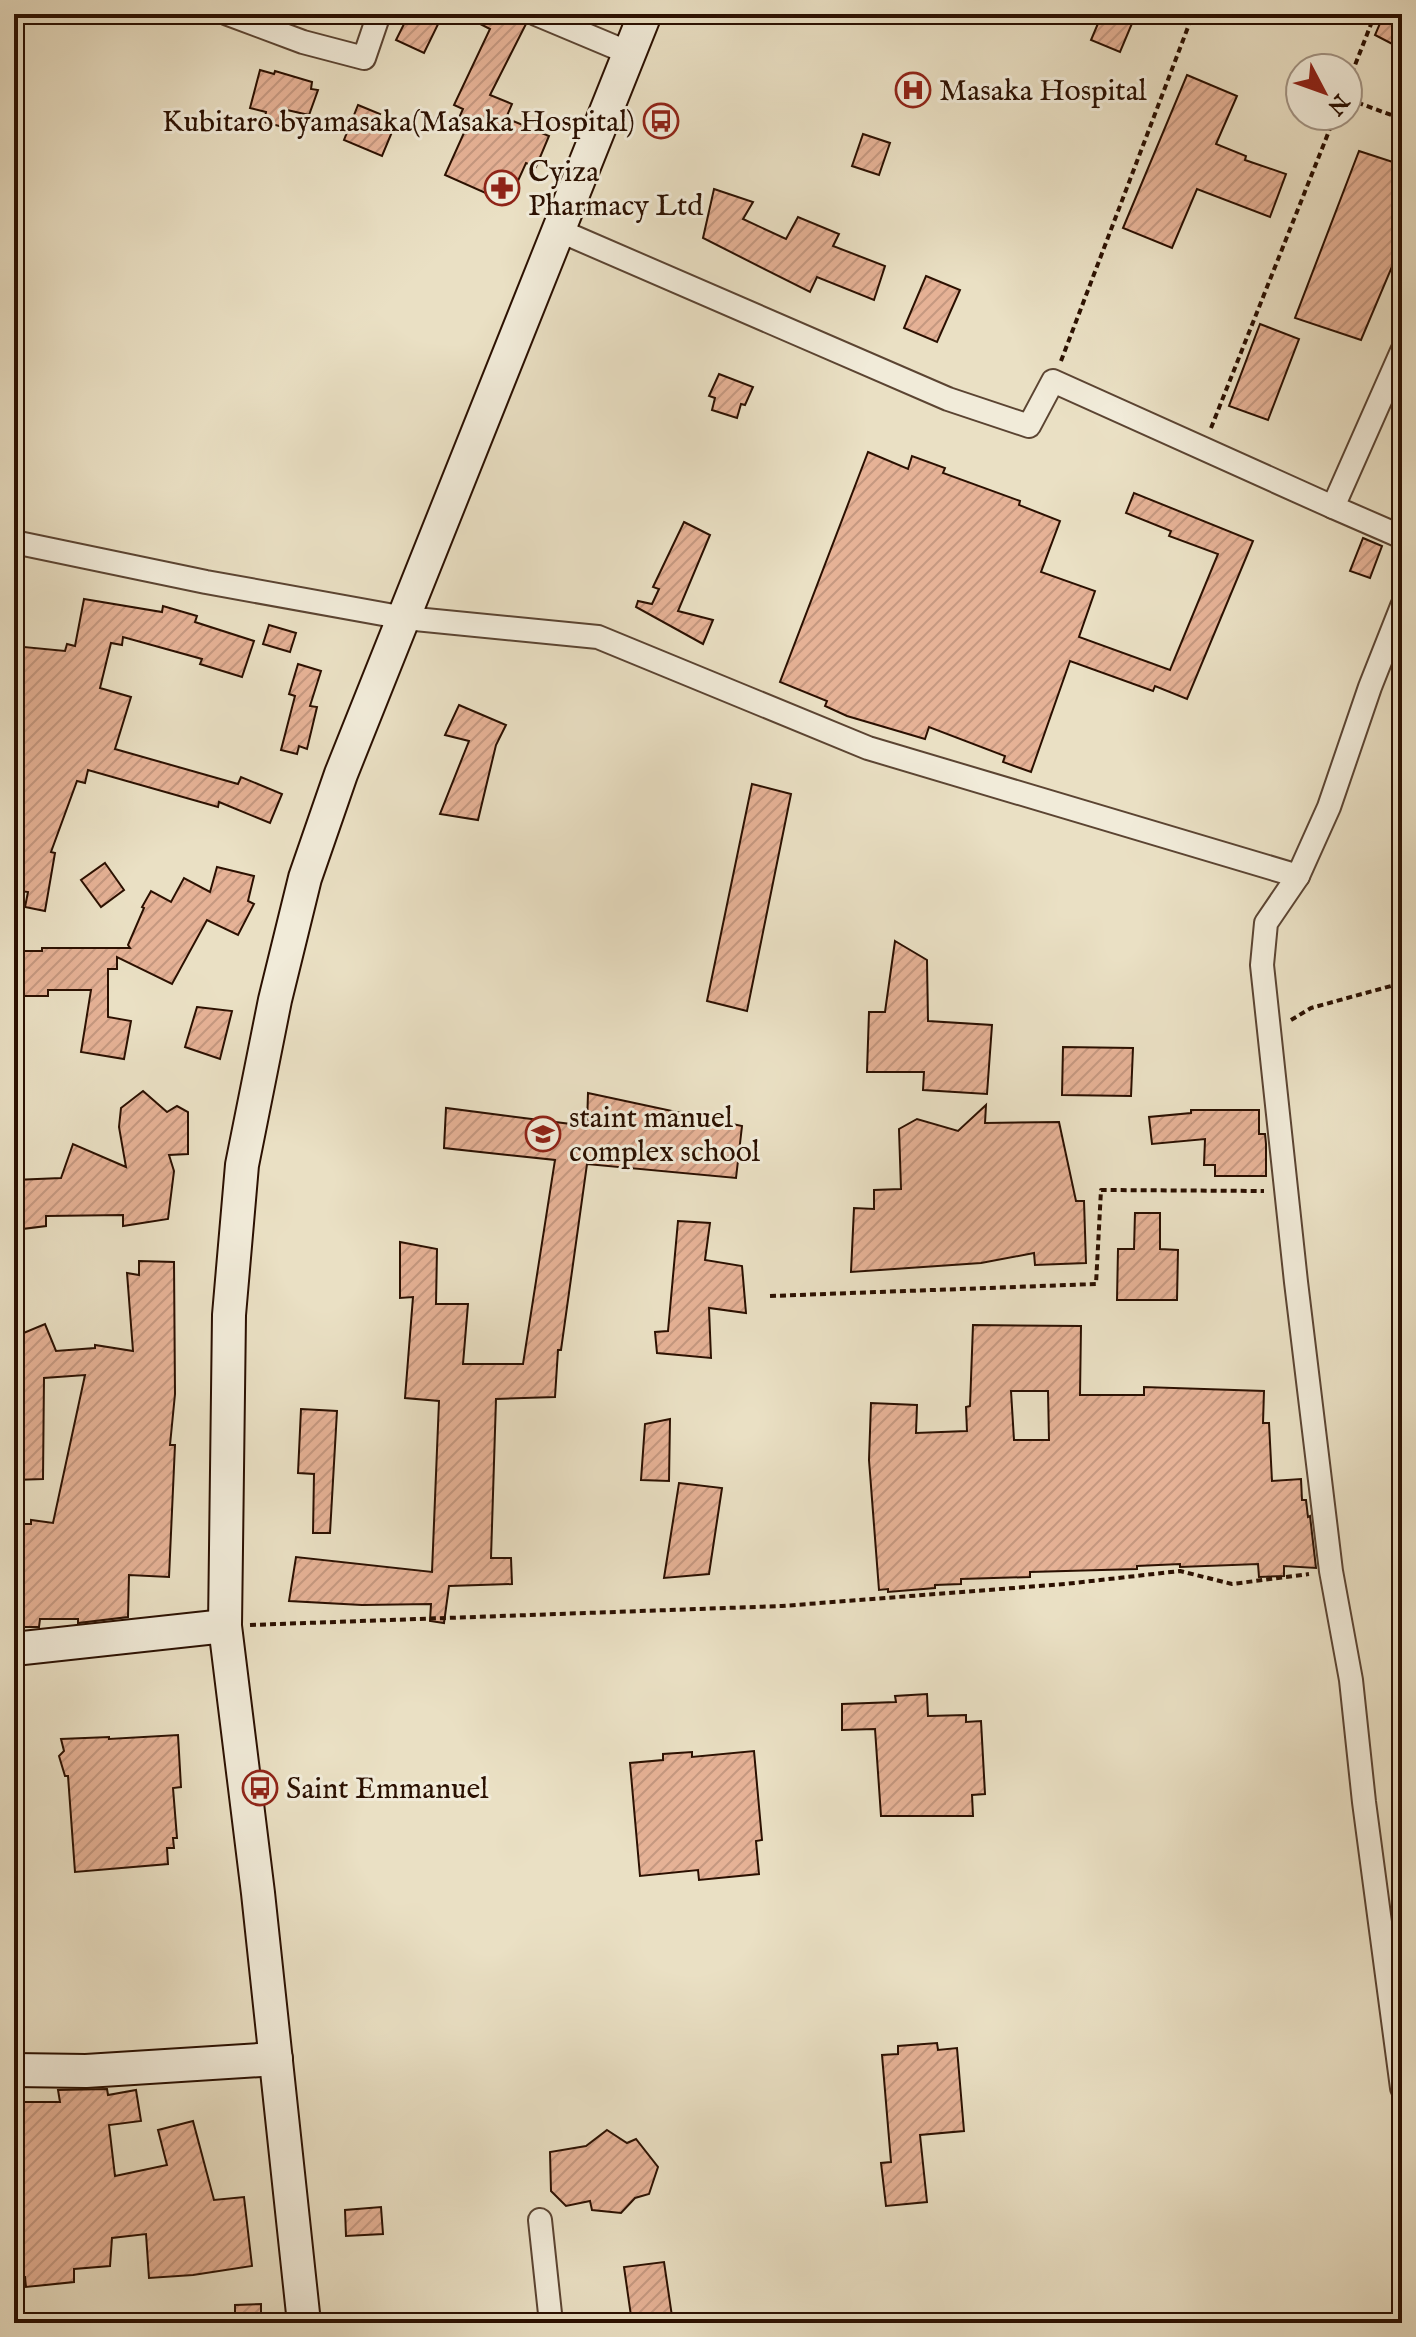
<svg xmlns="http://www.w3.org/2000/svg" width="1416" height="2337" font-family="'IM FELL English',serif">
<defs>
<pattern id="building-hatch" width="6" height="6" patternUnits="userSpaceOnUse" patternTransform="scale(2)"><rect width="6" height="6" fill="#e6b296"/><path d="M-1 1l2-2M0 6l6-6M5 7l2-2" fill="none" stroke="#c59880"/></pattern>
</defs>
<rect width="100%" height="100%" fill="#eae0c4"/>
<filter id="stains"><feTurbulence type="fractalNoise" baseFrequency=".0025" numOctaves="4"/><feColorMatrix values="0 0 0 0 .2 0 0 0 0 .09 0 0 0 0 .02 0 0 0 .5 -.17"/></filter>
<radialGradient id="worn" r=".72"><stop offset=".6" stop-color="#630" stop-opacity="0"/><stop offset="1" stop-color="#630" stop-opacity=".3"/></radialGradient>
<g fill="url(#building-hatch)" stroke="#2b1001" stroke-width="2" fill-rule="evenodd">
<polygon points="409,14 443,14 424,53 396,40"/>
<polygon points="461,14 522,14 526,24 490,95 512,104 506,118 549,136 536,167 526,163 508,203 445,175 468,124 458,120 463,109 454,105 490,29"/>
<polygon points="1102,14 1136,14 1120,52 1091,40"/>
<polygon points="1384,14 1402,14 1402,49 1375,35"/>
<polygon points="260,70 274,74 275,71 312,82 311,89 318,90 309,115 287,110 283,127 264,122 266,112 250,108"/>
<polygon points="1187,75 1237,96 1216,144 1246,156 1245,160 1286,174 1270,217 1197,189 1172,248 1123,228"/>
<polygon points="358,105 380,114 375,125 392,132 382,156 344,140"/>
<polygon points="863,134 890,143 879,175 852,166"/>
<polygon points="1359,151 1402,165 1402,243 1361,340 1295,318"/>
<polygon points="714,189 753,202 743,219 786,239 798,217 839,234 833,246 885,266 874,300 817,277 810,292 703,238"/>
<polygon points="926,276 960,290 937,342 904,328"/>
<polygon points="1260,324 1299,339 1268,420 1229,406"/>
<polygon points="719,374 753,387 745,405 741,404 737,418 712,410 715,398 709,396"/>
<polygon points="868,452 908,469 912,456 945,468 943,473 1020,501 1019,505 1060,521 1041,572 1095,591 1079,637 1170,670 1218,554 1169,536 1171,531 1126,513 1134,493 1253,541 1187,699 1155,686 1153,691 1070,661 1031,772 1003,762 1005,756 929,727 925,739 847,716 825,706 827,701 780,682"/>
<polygon points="684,522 710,535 678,611 713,620 703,644 636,607 638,601 652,604 659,589 653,587"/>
<polygon points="1363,538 1382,546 1370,578 1350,571"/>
<polygon points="84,599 162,612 163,606 197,616 195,622 254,641 242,677 200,664 202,659 123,637 122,645 111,643 100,688 131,697 115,749 238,784 241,777 282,794 270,823 219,802 218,807 88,770 85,783 77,781 51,852 55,853 45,911 25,907 28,892 14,890 14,646 65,651 67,644 75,646"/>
<polygon points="269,625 296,633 290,652 263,644"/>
<polygon points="298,664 321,671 310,706 317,707 307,749 299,746 297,754 281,750 295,696 289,694"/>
<polygon points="459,705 506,725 496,745 478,820 440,814 469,741 445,735"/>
<polygon points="752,784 791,794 747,1011 707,1001"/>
<polygon points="105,863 124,890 101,907 81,880"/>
<polygon points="217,867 254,876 248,901 254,904 238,935 207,920 172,984 117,957 117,969 108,969 108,1017 131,1021 124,1059 81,1052 91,990 48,990 48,996 14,996 14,951 42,951 42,948 130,948 128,945 144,908 142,907 151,891 171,902 184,878 210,892"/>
<polygon points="895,941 927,960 928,1021 992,1025 987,1094 923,1090 924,1072 867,1072 869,1012 885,1012"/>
<polygon points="197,1007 232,1011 220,1059 185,1047"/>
<polygon points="1063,1047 1133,1048 1131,1096 1062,1095"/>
<polygon points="143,1091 167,1112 177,1106 188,1112 188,1154 169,1155 174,1171 168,1219 123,1226 123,1215 46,1216 46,1226 14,1230 14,1180 61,1178 73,1144 126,1167 119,1127 121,1108"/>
<polygon points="588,1093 742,1126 736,1178 587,1164 561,1350 558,1350 555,1397 496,1399 491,1558 511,1558 512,1584 449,1586 444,1623 430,1621 431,1604 362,1605 289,1601 296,1557 432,1572 439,1401 405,1398 413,1297 400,1298 400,1242 437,1249 436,1304 468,1304 463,1364 523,1364 555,1160 444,1148 446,1108 587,1126"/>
<polygon points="986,1105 985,1123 1059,1122 1076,1201 1084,1201 1086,1263 1035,1265 1034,1253 981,1263 851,1272 854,1208 874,1209 874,1190 901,1189 899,1129 917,1119 958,1131"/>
<polygon points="1191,1110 1259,1110 1259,1134 1265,1134 1266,1144 1266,1176 1215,1176 1215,1165 1204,1165 1205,1139 1152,1144 1149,1117 1191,1113"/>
<polygon points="1135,1213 1160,1213 1160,1249 1178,1250 1177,1300 1117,1300 1118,1249 1134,1249"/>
<polygon points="678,1221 710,1223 705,1260 742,1266 746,1313 709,1308 711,1358 657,1353 655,1332 668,1331"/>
<polygon points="139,1261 174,1262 175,1394 170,1445 175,1445 169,1577 129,1575 128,1617 78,1623 78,1619 40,1619 39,1627 21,1627 24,1558 14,1558 14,1524 31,1524 31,1520 53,1523 85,1375 44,1378 43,1479 14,1480 14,1337 45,1324 56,1351 95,1348 95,1345 133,1351 127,1273 139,1275"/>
<path d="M973 1325 1081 1326 1080 1395H1144V1387L1264 1391 1263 1423H1269L1272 1481 1301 1479 1302 1500H1306L1308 1517 1310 1516 1316 1568 1284 1566V1576L1259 1577 1258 1564 1180 1567V1564L1137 1566V1569L1030 1572V1577L961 1579V1584L935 1585V1588L888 1592V1589L879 1590 869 1460 871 1403 917 1405 916 1433 967 1431 966 1407 970 1406ZM1011 1391H1048L1049 1440H1014Z"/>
<polygon points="301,1409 337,1411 330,1533 313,1533 314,1474 298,1473"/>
<polygon points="670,1419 669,1481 641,1480 645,1424"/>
<polygon points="679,1483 722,1488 709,1574 664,1578"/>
<polygon points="927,1694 928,1716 966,1715 966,1722 981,1721 985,1794 972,1795 973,1816 881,1816 875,1729 842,1730 842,1704 896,1702 895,1696"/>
<polygon points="178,1735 181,1787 173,1788 177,1838 173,1838 174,1848 167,1848 168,1864 75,1872 68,1776 65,1776 59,1756 64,1751 61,1739 109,1737 109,1739"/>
<polygon points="754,1751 762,1840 756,1841 759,1874 699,1880 698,1870 640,1876 630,1763 663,1760 663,1754 692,1752 692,1757"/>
<polygon points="937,2043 938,2050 957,2048 964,2131 920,2135 927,2202 886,2206 881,2163 891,2162 882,2055 898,2054 898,2046"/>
<polygon points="107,2089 108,2095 136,2090 141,2121 109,2125 115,2176 167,2165 158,2130 193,2121 214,2200 244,2197 252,2266 193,2275 149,2278 146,2234 112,2238 110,2266 74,2269 74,2282 26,2287 25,2277 14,2278 14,2102 60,2102 58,2090"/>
<polygon points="607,2130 627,2143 636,2139 658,2167 649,2194 635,2198 621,2213 592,2210 590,2201 566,2206 551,2191 550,2152 586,2146"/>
<polygon points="381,2207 383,2234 346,2236 345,2210"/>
<polygon points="664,2262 673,2323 632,2323 624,2267"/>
<polygon points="261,2304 261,2323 235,2323 235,2305"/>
</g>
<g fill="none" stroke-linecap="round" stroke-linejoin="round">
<g stroke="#5b4432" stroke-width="26">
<g id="street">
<polyline points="228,14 303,42 364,58 379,14"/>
<polyline points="536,14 629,53"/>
<polyline points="558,230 948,399 1029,426 1053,381 1333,507"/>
<polyline points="1402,351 1333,507 1402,537"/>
<polyline points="14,542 206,582 405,618 598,637 868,748 1298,876"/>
<polyline points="1402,606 1370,687 1329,807 1298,876 1266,923 1262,965 1296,1282 1331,1571 1351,1680 1364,1802 1402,2088"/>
<polyline points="540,2220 551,2323"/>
</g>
</g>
<g stroke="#2b1001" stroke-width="36">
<g id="secondary">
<polyline points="14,1649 225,1626"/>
<polyline points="14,2070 86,2071 276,2059"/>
<polyline points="304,2323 258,1893 225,1626 229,1315 242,1165 275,1000 305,878 341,774 645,14"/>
</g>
</g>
<g stroke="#2b1001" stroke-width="4" stroke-dasharray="6 4" stroke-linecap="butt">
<polyline points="1348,83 1375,14"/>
<polyline points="1348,99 1402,119"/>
<polyline points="1061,361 1193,14"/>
<polyline points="1211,428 1335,116"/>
<polyline points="1291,1020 1311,1008 1402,983"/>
<polyline points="770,1296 1096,1284 1101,1190 1264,1191"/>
<polyline points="250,1625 782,1606 1065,1584 1180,1571 1232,1584 1309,1574"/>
</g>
<use href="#street" stroke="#f1ebd9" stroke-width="22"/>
<use href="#secondary" stroke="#f1ebd9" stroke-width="32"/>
</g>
<defs>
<g id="hospital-ring" transform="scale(1.8)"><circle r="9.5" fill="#f1ebd9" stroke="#8f2418" stroke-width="1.5"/><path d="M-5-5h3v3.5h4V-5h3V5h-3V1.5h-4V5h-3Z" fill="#8f2418"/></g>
<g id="bus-ring" transform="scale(1.8)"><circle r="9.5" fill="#f1ebd9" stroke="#8f2418" stroke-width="1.5"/><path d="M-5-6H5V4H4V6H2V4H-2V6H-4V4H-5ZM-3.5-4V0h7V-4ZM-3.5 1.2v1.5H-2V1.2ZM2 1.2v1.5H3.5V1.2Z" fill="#8f2418"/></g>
<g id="pharmacy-ring" transform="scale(1.8)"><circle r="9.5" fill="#f1ebd9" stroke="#8f2418" stroke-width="1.5"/><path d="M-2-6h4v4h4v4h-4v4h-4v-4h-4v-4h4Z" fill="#8f2418"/></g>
<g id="school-ring" transform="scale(1.8)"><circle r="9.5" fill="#f1ebd9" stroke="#8f2418" stroke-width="1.5"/><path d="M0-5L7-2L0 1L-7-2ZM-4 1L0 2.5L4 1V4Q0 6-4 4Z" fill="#8f2418"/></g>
</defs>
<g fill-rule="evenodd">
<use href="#hospital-ring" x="913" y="90"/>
<use href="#bus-ring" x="661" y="121"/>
<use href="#pharmacy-ring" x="502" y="188"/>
<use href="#school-ring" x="543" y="1134"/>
<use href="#bus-ring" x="260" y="1788"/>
</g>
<g text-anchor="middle" stroke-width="6" stroke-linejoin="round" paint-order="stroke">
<g font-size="30" fill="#2b1001" stroke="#f1ebd9" text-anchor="start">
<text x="939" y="100">Masaka Hospital</text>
<text x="635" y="131" text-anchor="end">Kubitaro byamasaka(Masaka Hospital)</text>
<text x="528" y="181">Cyiza<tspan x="528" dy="34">Pharmacy Ltd</tspan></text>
<text x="569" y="1127">staint manuel<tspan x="569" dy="34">complex school</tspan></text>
<text x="286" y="1798">Saint Emmanuel</text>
</g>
</g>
<rect width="1416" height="2337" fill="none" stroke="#eae0c4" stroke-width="48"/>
<rect x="16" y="16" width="1384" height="2305" fill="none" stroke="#2b1001" stroke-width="4"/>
<rect x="24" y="24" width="1368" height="2289" fill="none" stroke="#2b1001" stroke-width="2"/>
<g transform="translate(1324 92) rotate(131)"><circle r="38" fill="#f1ebd9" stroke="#a29383" stroke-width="2"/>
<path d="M0-6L14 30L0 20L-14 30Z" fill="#8f2418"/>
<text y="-12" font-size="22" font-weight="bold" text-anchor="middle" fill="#2b1001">N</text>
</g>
<rect width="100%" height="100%" filter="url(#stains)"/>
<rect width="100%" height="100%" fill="url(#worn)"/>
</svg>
